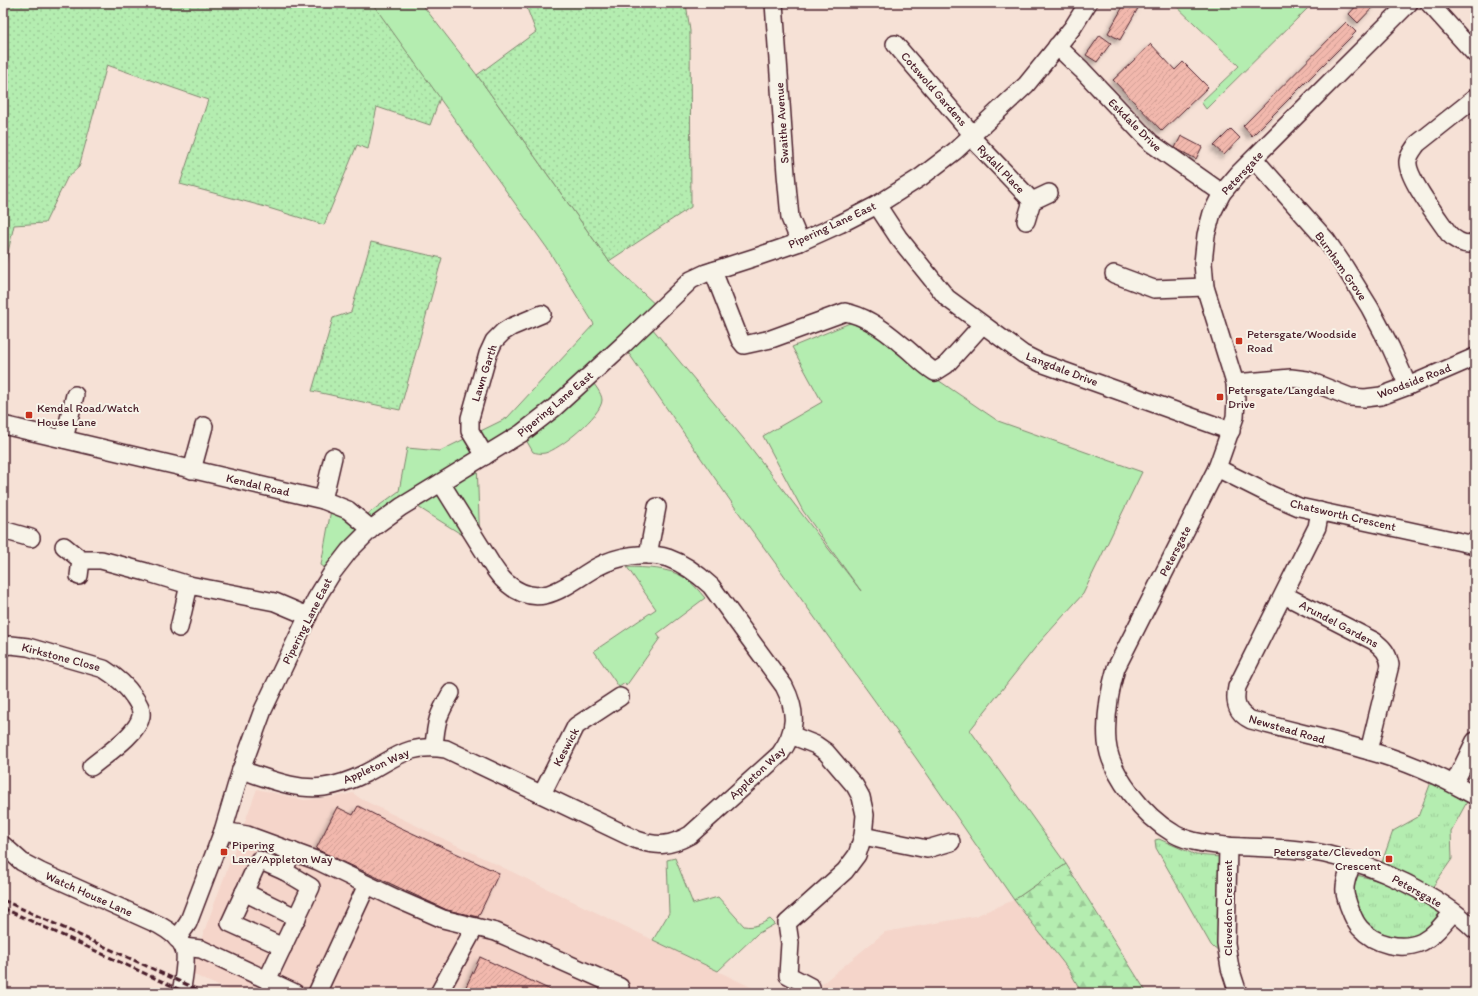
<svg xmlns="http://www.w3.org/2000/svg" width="1478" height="996" font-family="Itim,sans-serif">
<defs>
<pattern id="grass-tufts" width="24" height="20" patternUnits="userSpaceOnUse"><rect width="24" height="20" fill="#b4edb0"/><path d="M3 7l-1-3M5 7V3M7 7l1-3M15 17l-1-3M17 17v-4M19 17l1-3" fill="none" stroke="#9ccb98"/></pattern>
<pattern id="forest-firs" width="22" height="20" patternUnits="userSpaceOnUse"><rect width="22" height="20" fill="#b4edb0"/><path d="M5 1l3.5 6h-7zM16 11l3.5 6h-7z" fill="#9ccb98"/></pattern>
<pattern id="garden-dots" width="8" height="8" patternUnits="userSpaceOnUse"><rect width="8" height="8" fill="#b4edb0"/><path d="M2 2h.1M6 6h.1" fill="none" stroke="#9ccb98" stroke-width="1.8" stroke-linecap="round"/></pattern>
<pattern id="building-hatch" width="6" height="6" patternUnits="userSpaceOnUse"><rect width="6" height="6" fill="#f2b8ad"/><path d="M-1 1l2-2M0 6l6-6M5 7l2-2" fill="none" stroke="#d19e95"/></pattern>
<filter id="shadow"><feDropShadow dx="-3.5" dy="3.5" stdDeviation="2" flood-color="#0004"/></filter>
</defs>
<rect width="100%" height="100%" fill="#f6e1d6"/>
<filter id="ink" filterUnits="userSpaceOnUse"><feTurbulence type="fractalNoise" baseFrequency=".025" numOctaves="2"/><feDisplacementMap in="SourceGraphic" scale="8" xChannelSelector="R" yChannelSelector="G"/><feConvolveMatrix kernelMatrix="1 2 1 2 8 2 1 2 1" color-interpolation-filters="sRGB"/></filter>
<g filter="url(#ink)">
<g fill="#f5d5ca">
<polygon points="257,789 304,800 335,797 353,793 361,799 763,993 234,993 192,974 202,937"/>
<polygon points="1014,900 1069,970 1082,993 816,993 823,983 885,932 975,916"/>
</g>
<g fill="url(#grass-tufts)" stroke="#7f866e">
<polygon points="1431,782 1468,800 1451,831 1452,859 1431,889 1381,865 1393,831 1418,817"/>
<polygon points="1159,839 1196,855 1221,857 1220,949 1215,949 1211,945 1156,848 1155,840"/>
<polygon points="1353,874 1400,886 1447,915 1429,933 1403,943 1373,936 1349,896"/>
</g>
<polygon fill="url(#forest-firs)" stroke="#7f866e" points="1066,864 1147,993 1082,993 1069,970 1014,900"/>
<g fill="#b4edb0" stroke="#7f866e">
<path d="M371 3H421L477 75 609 261 660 309 647 322 748 444 861 591 803 511 763 436 822 402 792 347 857 320 935 378 998 421 1142 472 1083 594 1039 643 970 730 1066 864 1014 900 916 758 734 506 623 345 588 376C593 383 602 393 602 400 602 415 559 450 545 453 541 454 536 453 533 452L522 433 477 461 480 546 410 502 332 573 321 565 332 504 361 519 399 491 407 448 440 451 507 418 594 324 547 248Z"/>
<polygon points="1173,3 1313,3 1206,109 1201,102 1239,66"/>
<path d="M627 567C646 568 668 567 685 578 693 583 699 591 705 598L657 634 660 638 626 686 625 683 619 687 594 651 656 609Z"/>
<path d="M675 858 693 904 718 897 744 926C754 928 761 924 770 919L775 924 757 934 718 971 653 940 669 913 667 860Z"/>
</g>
<g fill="url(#garden-dots)" stroke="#7f866e">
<polygon points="3,3 372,3 440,98 430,125 377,107 368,149 357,145 324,225 262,206 180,184 208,100 107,65 79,167 67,178 45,223 14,225 3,275"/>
<polygon points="525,3 686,3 690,31 691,207 609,261 477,75 536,32"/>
<polygon points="371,242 442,258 400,410 312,391 333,318 351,312"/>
</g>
<g fill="url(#building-hatch)" stroke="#4a1f2b" filter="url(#shadow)">
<polygon points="1125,3 1141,3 1120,40 1108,33"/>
<polygon points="1359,3 1377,3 1358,23 1349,14"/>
<polygon points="1346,22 1356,32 1252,136 1243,126"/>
<polygon points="1100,35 1111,43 1097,62 1086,55"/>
<polygon points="1151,44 1175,70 1183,62 1208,87 1162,131 1113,80"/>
<polygon points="1231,129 1240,138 1224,155 1214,146"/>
<polygon points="1181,136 1202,147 1196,159 1175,148"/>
<polygon points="358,806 399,827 499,873 478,917 447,910 316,849 337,807 353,815"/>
<polygon points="480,957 557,993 463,993"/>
</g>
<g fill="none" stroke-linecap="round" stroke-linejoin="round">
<g stroke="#4a1f2b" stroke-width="20">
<g id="minor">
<polyline points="774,3 786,174 790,218 800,242"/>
<path d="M1409 3 1239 173 1222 193 1212 213 1206 235 1203 263 1205 287 1235 383 1236 401 1235 417 1217 468 1116 668C1109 693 1105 716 1107 742 1110 775 1145 817 1173 833 1178 837 1186 839 1193 841 1236 851 1281 844 1325 854 1374 865 1439 894 1475 930"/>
<polyline points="1429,3 1475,54"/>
<polyline points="895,44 973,135"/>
<polyline points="1057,46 1082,70 1151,143 1222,193"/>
<path d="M1475 98 1417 144C1414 149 1409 154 1408 161 1406 177 1439 219 1449 234 1456 241 1465 246 1475 243"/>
<polyline points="971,137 1032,201"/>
<polyline points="1254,159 1327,241 1344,266 1370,308 1391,348 1408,386"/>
<polyline points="877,205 898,237 947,298 1023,354 1041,363 1231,431"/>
<polyline points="1026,221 1032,201 1049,193"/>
<path d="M713 271 740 340 744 345 771 339 845 312C866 316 885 330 901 344 913 353 922 364 935 372L946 365 982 325"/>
<polyline points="1114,274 1154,289 1205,287"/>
<polyline points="1235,383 1291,378 1307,380 1350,397 1365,398 1381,396 1408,386 1475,357"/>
<polyline points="3,425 323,500 348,510 371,529"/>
<polyline points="64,439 75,395"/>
<polyline points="485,456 470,431 470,418 488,354 494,341 503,332 511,327 542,314"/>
<polyline points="1217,468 1269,494 1299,507 1475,545"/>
<polyline points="192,470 204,426"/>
<polyline points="323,500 333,457"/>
<path d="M1320 511 1317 527 1237 687C1234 702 1236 713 1251 720 1290 731 1330 739 1369 751 1406 761 1442 777 1475 796"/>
<polyline points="3,530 31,538"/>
<polyline points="64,546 81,560 79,576"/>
<polyline points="648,555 657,507"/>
<polyline points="81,560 101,560 146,572 189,585 275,602 308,616"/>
<path d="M1284 595 1374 641C1383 648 1388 653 1390 665L1369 751"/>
<polyline points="179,628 189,585"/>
<path d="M3 646 11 645 28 647 104 669C117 677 126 685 134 697 138 703 142 708 141 716 138 734 105 755 91 767"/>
<polyline points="791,735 816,745 826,752 855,786 861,797 865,815 863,836 857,855 845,871 787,923 790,943 788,975 811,987"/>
<path d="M434 747C436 721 438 715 451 693"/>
<path d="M241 770C267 778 296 791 324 787 337 785 352 780 364 774 396 758 407 743 446 749L637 840C658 847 670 846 690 835L780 754C797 731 797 711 784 686L711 586C698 574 685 564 668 558 646 551 617 556 597 567 568 583 541 612 508 584 496 575 489 559 481 547 468 526 454 504 441 483"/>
<polyline points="1454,784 1475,741"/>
<polyline points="542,794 576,726 620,697"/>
<polyline points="223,831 247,835 318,861 397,899 443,919 496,932 620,987"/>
<polyline points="863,836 927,849 951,842"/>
<path d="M3 845 22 862 41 872 159 925C168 930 178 937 183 946 188 956 183 982 181 993"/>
<polyline points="1228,846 1226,943 1230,968 1238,993"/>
<path d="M1353 862C1349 871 1344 882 1345 892 1345 896 1347 900 1348 904 1351 912 1354 922 1360 928 1375 945 1402 951 1422 942 1435 935 1444 923 1453 912"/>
<polyline points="244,892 297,918"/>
<polyline points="177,939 188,923 223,831 241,770 263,710 316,599 332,573 349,551 371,529 401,507 522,433 554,408 623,345 691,280 706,273 759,256 800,242 840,224 877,205 921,177 955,151 1026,85 1073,27 1088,3"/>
<polyline points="183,947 201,949 295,993"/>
<polyline points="283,947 230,923 259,860 284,871"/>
<polyline points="267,980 311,887 284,871 292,851"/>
<polyline points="317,993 367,885"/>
<polyline points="439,993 475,927"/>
</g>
</g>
<use href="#minor" stroke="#f7f3e8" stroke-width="17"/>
<g stroke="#4a1f2b" stroke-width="3" stroke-dasharray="6 3" stroke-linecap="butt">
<polyline points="3,900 205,993"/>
<polyline points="3,908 187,993"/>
</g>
</g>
</g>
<g fill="#c8321e" stroke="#f7f3e8" stroke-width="1.5">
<rect x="1235" y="337" width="8" height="8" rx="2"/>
<rect x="1216" y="393" width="8" height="8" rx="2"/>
<rect x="25" y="411" width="8" height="8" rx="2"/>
<rect x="220" y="848" width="8" height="8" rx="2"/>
<rect x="1385" y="855" width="8" height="8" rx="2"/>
</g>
<g text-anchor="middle" stroke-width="4" stroke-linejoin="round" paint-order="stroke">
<g font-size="12" fill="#4a1f2b" stroke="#f7f3e8">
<text transform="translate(934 89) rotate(49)" y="4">Cotswold Gardens</text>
<text transform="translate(782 123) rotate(-94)" y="4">Swaithe Avenue</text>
<text transform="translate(1135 125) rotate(45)" y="4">Eskdale Drive</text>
<text transform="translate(1001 169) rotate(46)" y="4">Rydall Place</text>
<text transform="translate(1242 173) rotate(-47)" y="4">Petersgate</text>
<text transform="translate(832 225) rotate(-25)" y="4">Pipering Lane East</text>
<text transform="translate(1341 266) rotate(55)" y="4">Burnham Grove</text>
<text transform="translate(1062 369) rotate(21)" y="4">Langdale Drive</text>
<text transform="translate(484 373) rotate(-72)" y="4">Lawn Garth</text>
<text transform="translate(1414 381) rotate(-21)" y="4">Woodside Road</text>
<text transform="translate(555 404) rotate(-40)" y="4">Pipering Lane East</text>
<text transform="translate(258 485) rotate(13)" y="4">Kendal Road</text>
<text transform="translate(1343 515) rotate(13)" y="4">Chatsworth Crescent</text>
<text transform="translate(1175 551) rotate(-63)" y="4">Petersgate</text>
<text transform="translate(307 621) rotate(-63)" y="4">Pipering Lane East</text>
<text transform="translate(1339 624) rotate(28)" y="4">Arundel Gardens</text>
<text transform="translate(61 657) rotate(15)" y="4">Kirkstone Close</text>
<text transform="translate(1287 729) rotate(16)" y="4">Newstead Road</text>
<text transform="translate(566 747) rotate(-62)" y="4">Keswick</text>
<text transform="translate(376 766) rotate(-24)" y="4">Appleton Way</text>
<text transform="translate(757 773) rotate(-43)" y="4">Appleton Way</text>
<text transform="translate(1417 891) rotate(29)" y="4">Petersgate</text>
<text transform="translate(89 894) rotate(24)" y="4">Watch House Lane</text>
<text transform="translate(1228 908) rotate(-90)" y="4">Clevedon Crescent</text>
</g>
<g font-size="12" fill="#4a1f2b" stroke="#f7f3e8" text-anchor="start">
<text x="1247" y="338">Petersgate/Woodside<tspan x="1247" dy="14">Road</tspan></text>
<text x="1228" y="394">Petersgate/Langdale<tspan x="1228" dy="14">Drive</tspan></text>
<text x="37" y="412">Kendal Road/Watch<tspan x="37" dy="14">House Lane</tspan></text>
<text x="232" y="849">Pipering<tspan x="232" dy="14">Lane/Appleton Way</tspan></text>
<text x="1381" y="856" text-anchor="end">Petersgate/Clevedon<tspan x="1381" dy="14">Crescent</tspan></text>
</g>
</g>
<rect width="1478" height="996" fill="none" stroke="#f7f3e8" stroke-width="16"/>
<rect x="8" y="8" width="1462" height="980" fill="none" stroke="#4a1f2b" stroke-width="1.5" filter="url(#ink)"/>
</svg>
